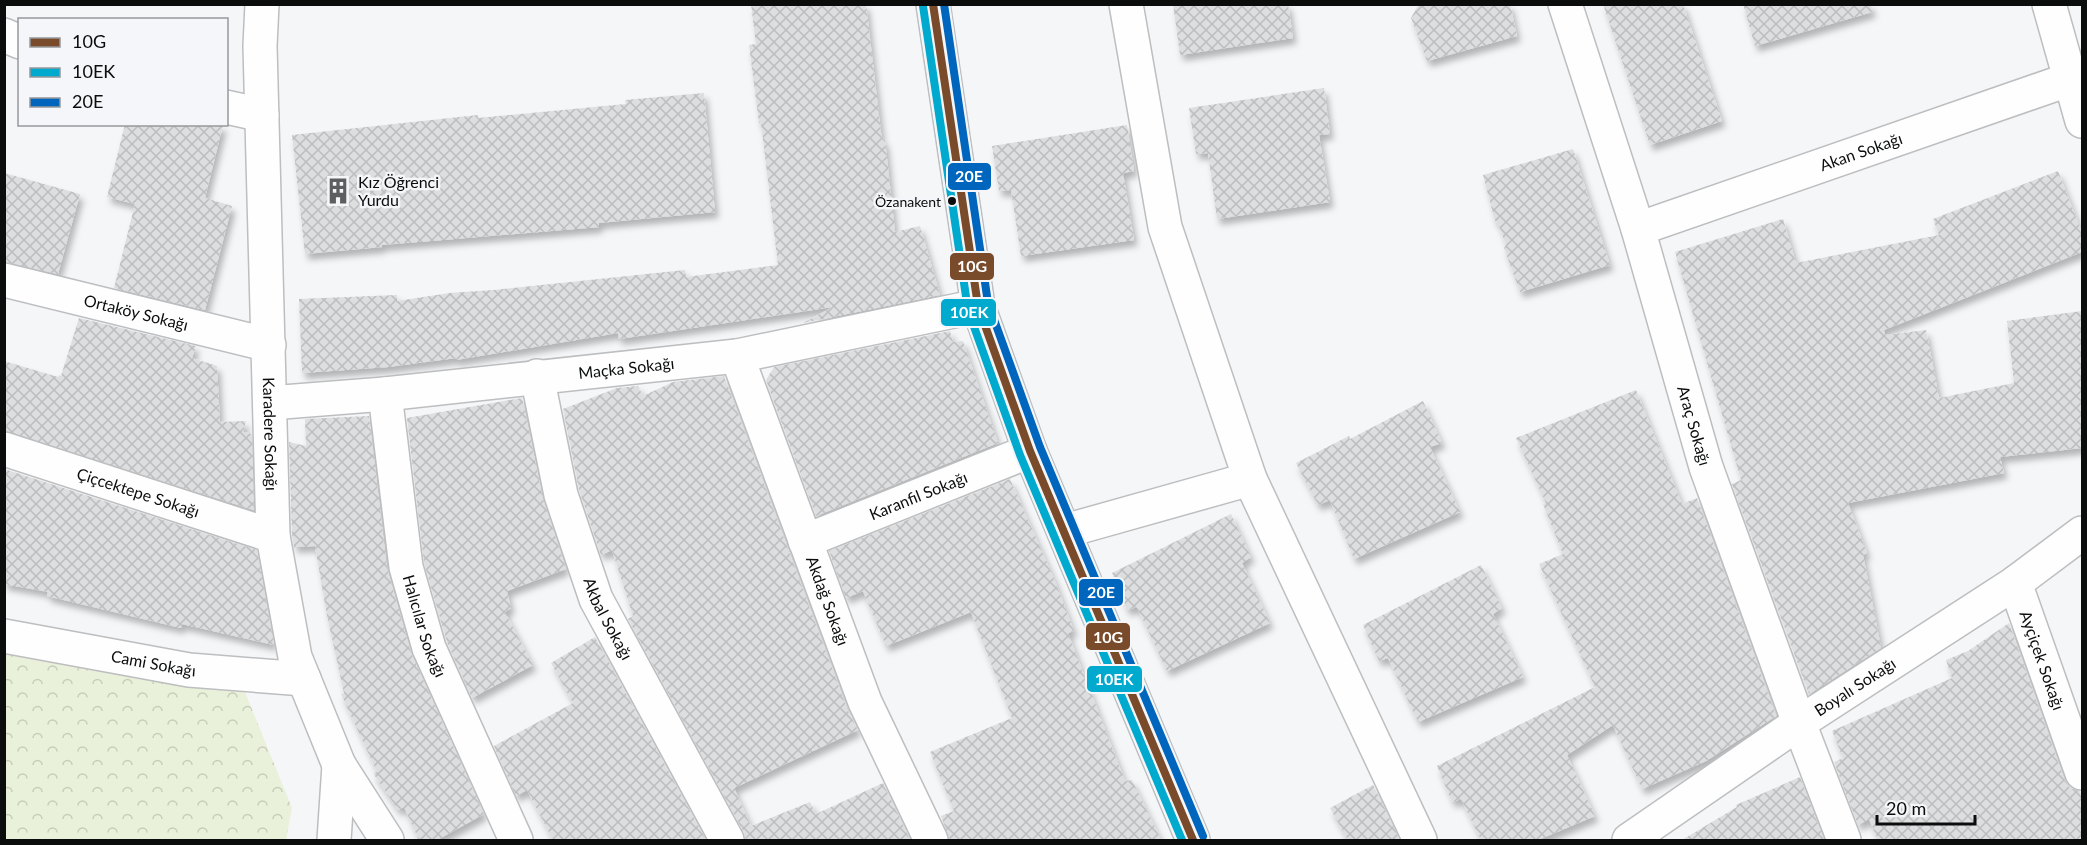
<svg xmlns="http://www.w3.org/2000/svg" width="2087" height="845" font-family="Lato,sans-serif">
<defs>
<pattern id="park-crowns" width="20" height="18" patternUnits="userSpaceOnUse" patternTransform="scale(1.5)"><rect width="20" height="18" fill="#eaf1da"/><path d="M2 6a3 3 0 1 1 6 0M12 15a3 3 0 1 1 6 0" fill="none" stroke="#c7cdba"/></pattern>
<pattern id="building-cross-hatch" width="8" height="8" patternUnits="userSpaceOnUse" patternTransform="scale(1.5)"><rect width="8" height="8" fill="#dddedf"/><path d="M0 0l8 8M0 8l8-8" fill="none" stroke="#bcbdbe"/></pattern>
<filter id="shadow"><feDropShadow dx="3.5" dy="6" stdDeviation="3" flood-color="#0004"/></filter>
</defs>
<rect width="100%" height="100%" fill="#f5f6f8"/>
<polygon fill="url(#park-crowns)" points="4,642 245,692 292,808 286,840 5,840"/>
<g fill="url(#building-cross-hatch)" filter="url(#shadow)">
<polygon points="751,4 866,4 882,141 885,140 895,232 920,226 940,295 803,323 833,307 619,339 618,333 456,360 456,358 388,367 302,373 299,299 397,295 397,301 450,293 494,290 685,270 686,277 778,265 761,123 759,123 749,45 756,44"/>
<polygon points="1173,4 1288,4 1293,38 1180,55"/>
<polygon points="1419,4 1510,4 1517,36 1427,61 1411,18"/>
<polygon points="1603,4 1683,4 1722,121 1650,145"/>
<polygon points="1743,4 1871,4 1872,12 1755,46"/>
<polygon points="1324,88 1330,134 1319,135 1330,202 1217,219 1208,153 1196,154 1189,108"/>
<polygon points="704,93 715,212 599,223 599,227 382,245 382,247 305,254 292,135 478,115 478,118 626,104 625,100"/>
<polygon points="125,124 223,125 205,198 232,206 205,310 114,288 135,204 107,197"/>
<polygon points="1127,125 1134,171 1123,173 1134,240 1021,256 1011,190 999,191 992,146"/>
<polygon points="1573,149 1610,265 1520,292 1504,248 1506,245 1498,223 1495,221 1483,175"/>
<polygon points="2058,171 2082,233 2082,252 1884,330 1885,335 1926,330 1939,398 2014,383 2007,321 2082,311 2082,448 2000,457 2004,473 1848,503 1867,553 1863,555 1881,648 1809,694 1732,484 1741,480 1675,252 1783,219 1796,263 1939,235 1933,219"/>
<polygon points="4,173 80,194 58,274 4,262"/>
<polygon points="79,318 196,346 192,358 217,366 220,422 246,421 243,432 252,434 254,510 4,431 4,361 58,377 59,375 61,376"/>
<polygon points="950,331 953,342 963,341 998,443 816,516 766,380 774,367"/>
<polygon points="724,376 847,709 858,730 734,788 751,826 810,802 816,814 883,783 910,840 746,840 743,831 628,619 633,616 612,550 601,555 579,490 563,409 617,388 638,386 643,396 673,382"/>
<polygon points="1636,390 1682,504 1697,498 1776,716 1706,761 1642,789 1613,725 1567,755 1595,816 1538,840 1481,840 1461,799 1452,802 1437,766 1595,687 1539,564 1563,554 1543,504 1546,503 1516,438"/>
<polygon points="522,398 543,499 566,569 507,591 511,608 505,612 533,665 472,698 447,642 424,563 407,418"/>
<polygon points="1423,401 1442,443 1430,447 1460,512 1354,559 1330,500 1318,505 1296,463 1349,436 1350,439"/>
<polygon points="369,416 387,569 411,653 484,814 437,840 419,840 404,807 398,810 373,773 377,772 341,694 344,693 327,616 315,546 294,547 292,534 289,442 306,446 305,419"/>
<polygon points="4,469 257,550 274,645 182,624 181,628 47,596 48,592 4,584"/>
<polygon points="1010,479 1055,581 1074,631 1068,633 1125,781 1132,780 1161,840 950,840 941,816 954,811 930,752 1012,718 971,612 886,646 863,591 846,598 829,551"/>
<polygon points="1231,514 1251,557 1242,563 1270,623 1167,671 1137,607 1127,610 1112,573"/>
<polygon points="1481,565 1502,608 1493,614 1523,677 1418,722 1388,658 1379,661 1363,625"/>
<polygon points="2009,623 2064,779 2070,788 2080,791 2082,798 2082,840 1878,840 1869,819 1858,825 1834,762 1843,758 1832,731 1952,678 1946,660 1968,651"/>
<polygon points="595,637 706,840 553,840 527,790 516,796 494,746 573,703 551,663"/>
<polygon points="1800,777 1824,840 1682,840 1737,807 1736,805"/>
<polygon points="1373,785 1379,797 1400,840 1348,840 1330,808"/>
</g>
<g fill="none" stroke-linecap="round" stroke-linejoin="round">
<g stroke="#bdbec0" stroke-width="36">
<g id="minor">
<path id="s1" d="M262 4 260 46 273 536 295 657 339 765 387 840"/>
<polyline points="1126,4 1165,227 1250,479 1420,840"/>
<path id="s2" d="M1565 4 1638 229 1706 467 1799 723 1844 840"/>
<polyline points="2049,4 2082,121"/>
<polyline points="4,35 20,42"/>
<polyline points="226,107 262,115"/>
<path id="s3" d="M1638 229 2082 75"/>
<path id="s4" d="M4 280 269 345"/>
<path id="s5" d="M737 356 865 702 931 840"/>
<path id="s6" d="M537 376 561 495 596 599 727 840"/>
<path id="s7" d="M385 394 406 567 429 648 516 840"/>
<path id="s8" d="M270 403 385 394 737 356 978 306"/>
<path id="s9" d="M4 449 273 536"/>
<polyline points="1065,531 1250,479"/>
<path id="s10" d="M805 541 1030 451"/>
<path id="s11" d="M2015 583 2082 773"/>
<path id="s12" d="M4 636 189 670 304 679"/>
<polyline points="334,840 339,765"/>
<path id="s13" d="M1629 840 1799 723 2015 583 2082 533"/>
</g>
</g>
<g stroke="#bdbec0" stroke-width="36">
<polyline id="tertiary" points="933,4 978,306 1030,451 1193,840"/>
</g>
<use href="#minor" stroke="#fefefe" stroke-width="33"/>
<use href="#tertiary" stroke="#fefefe" stroke-width="33"/>
<g stroke="#f4f6f9" stroke-width="12">
<polyline id="bus-1" points="933,4 978,306 1030,451 1193,840"/>
</g>
<g stroke="#f4f6f9" stroke-width="12">
<polyline id="bus-2" points="923,6 968,310 1020,455 1182,840"/>
</g>
<g stroke="#f4f6f9" stroke-width="12">
<polyline id="bus-3" points="944,4 988,303 1040,447 1203,836"/>
</g>
<use href="#bus-1" stroke="#7a4b2a" stroke-width="8"/>
<use href="#bus-2" stroke="#00a9ce" stroke-width="8"/>
<use href="#bus-3" stroke="#0065bd" stroke-width="8"/>
</g>
<defs>
<g id="building-bare" transform="scale(2.07)"><path d="M-4-6H4V6H1V3H-1V6H-4ZM-2.5-4.3h1.7v1.8h-1.7ZM.8-4.3h1.7v1.8H.8ZM-2.5-1h1.7V.8h-1.7ZM.8-1h1.7V.8H.8Z" fill="#5d5e5f" stroke="#f4f6f9" stroke-width="2.5" paint-order="stroke"/></g>
</defs>
<g fill-rule="evenodd">
<use href="#building-bare" x="338" y="191"/>
</g>
<circle fill="#0b0c0c" stroke="#f4f6f9" stroke-width="2" cx="952" cy="201" r="5"/>
<g text-anchor="middle" stroke-width="5" stroke-linejoin="round" paint-order="stroke">
<g font-size="14" fill="#0b0c0c" stroke="#f4f6f9" text-anchor="end">
<text x="941" y="207">Özanakent</text>
</g>
<g font-size="16" fill="#0b0c0c" stroke="#f4f6f9">
<text dy="6" stroke="none"><textPath href="#s3" startOffset="236">Akan Sokağı</textPath></text>
<text dy="6" stroke="none"><textPath href="#s4" startOffset="136">Ortaköy Sokağı</textPath></text>
<text dy="6" stroke="none"><textPath href="#s8" startOffset="358">Maçka Sokağı</textPath></text>
<text dy="6" stroke="none"><textPath href="#s2" startOffset="441">Araç Sokağı</textPath></text>
<text dy="6" stroke="none"><textPath href="#s1" startOffset="430">Karadere Sokağı</textPath></text>
<text dy="6" stroke="none"><textPath href="#s9" startOffset="141">Çiçcektepe Sokağı</textPath></text>
<text dy="6" stroke="none"><textPath href="#s10" startOffset="122">Karanfil Sokağı</textPath></text>
<text dy="6" stroke="none"><textPath href="#s5" startOffset="261">Akdağ Sokağı</textPath></text>
<text dy="6" stroke="none"><textPath href="#s6" startOffset="254">Akbal Sokağı</textPath></text>
<text dy="6" stroke="none"><textPath href="#s7" startOffset="236">Halıcılar Sokağı</textPath></text>
<text dy="6" stroke="none"><textPath href="#s11" startOffset="82">Ayçiçek Sokağı</textPath></text>
<text dy="6" stroke="none"><textPath href="#s12" startOffset="152">Cami Sokağı</textPath></text>
<text dy="6" stroke="none"><textPath href="#s13" startOffset="273">Boyalı Sokağı</textPath></text>
</g>
<g font-size="16" fill="#0b0c0c" stroke="#f4f6f9" text-anchor="start">
<text x="358" y="188">Kız Öğrenci<tspan x="358" dy="18">Yurdu</tspan></text>
</g>
</g>
<g stroke="#f4f6f9" stroke-width="2">
<rect x="947" y="162" width="45" height="29" rx="6" fill="#0065bd"/>
<rect x="949" y="252" width="46" height="29" rx="6" fill="#7a4b2a"/>
<rect x="940" y="298" width="57" height="29" rx="6" fill="#00a9ce"/>
<rect x="1078" y="578" width="46" height="29" rx="6" fill="#0065bd"/>
<rect x="1085" y="622" width="46" height="29" rx="6" fill="#7a4b2a"/>
<rect x="1086" y="665" width="57" height="28" rx="6" fill="#00a9ce"/>
</g>
<g font-size="16" text-anchor="middle" font-weight="bold" fill="#fff">
<text x="969" y="182">20E</text>
<text x="972" y="272">10G</text>
<text x="969" y="318">10EK</text>
<text x="1101" y="598">20E</text>
<text x="1108" y="643">10G</text>
<text x="1114" y="685">10EK</text>
</g>
<rect width="2087" height="845" fill="none" stroke="#0b0c0c" stroke-width="12"/>
<rect x="18" y="18" width="210" height="108" fill="#f4f6f9" stroke="#97989a" stroke-width="1.5"/>
<rect x="30" y="38" width="30" height="9" fill="#7a4b2a" stroke="#97989a" stroke-width="1.5"/>
<text x="72" y="48" font-size="18" fill="#0b0c0c">10G</text>
<rect x="30" y="68" width="30" height="9" fill="#00a9ce" stroke="#97989a" stroke-width="1.5"/>
<text x="72" y="78" font-size="18" fill="#0b0c0c">10EK</text>
<rect x="30" y="98" width="30" height="9" fill="#0065bd" stroke="#97989a" stroke-width="1.5"/>
<text x="72" y="108" font-size="18" fill="#0b0c0c">20E</text>
<path d="M1877 815v9h98v-9" fill="none" stroke="#0b0c0c" stroke-width="3"/>
<text x="1886" y="815" font-size="18" fill="#0b0c0c" stroke="#f4f6f9" stroke-width="4.5" paint-order="stroke">20 m</text>
</svg>
